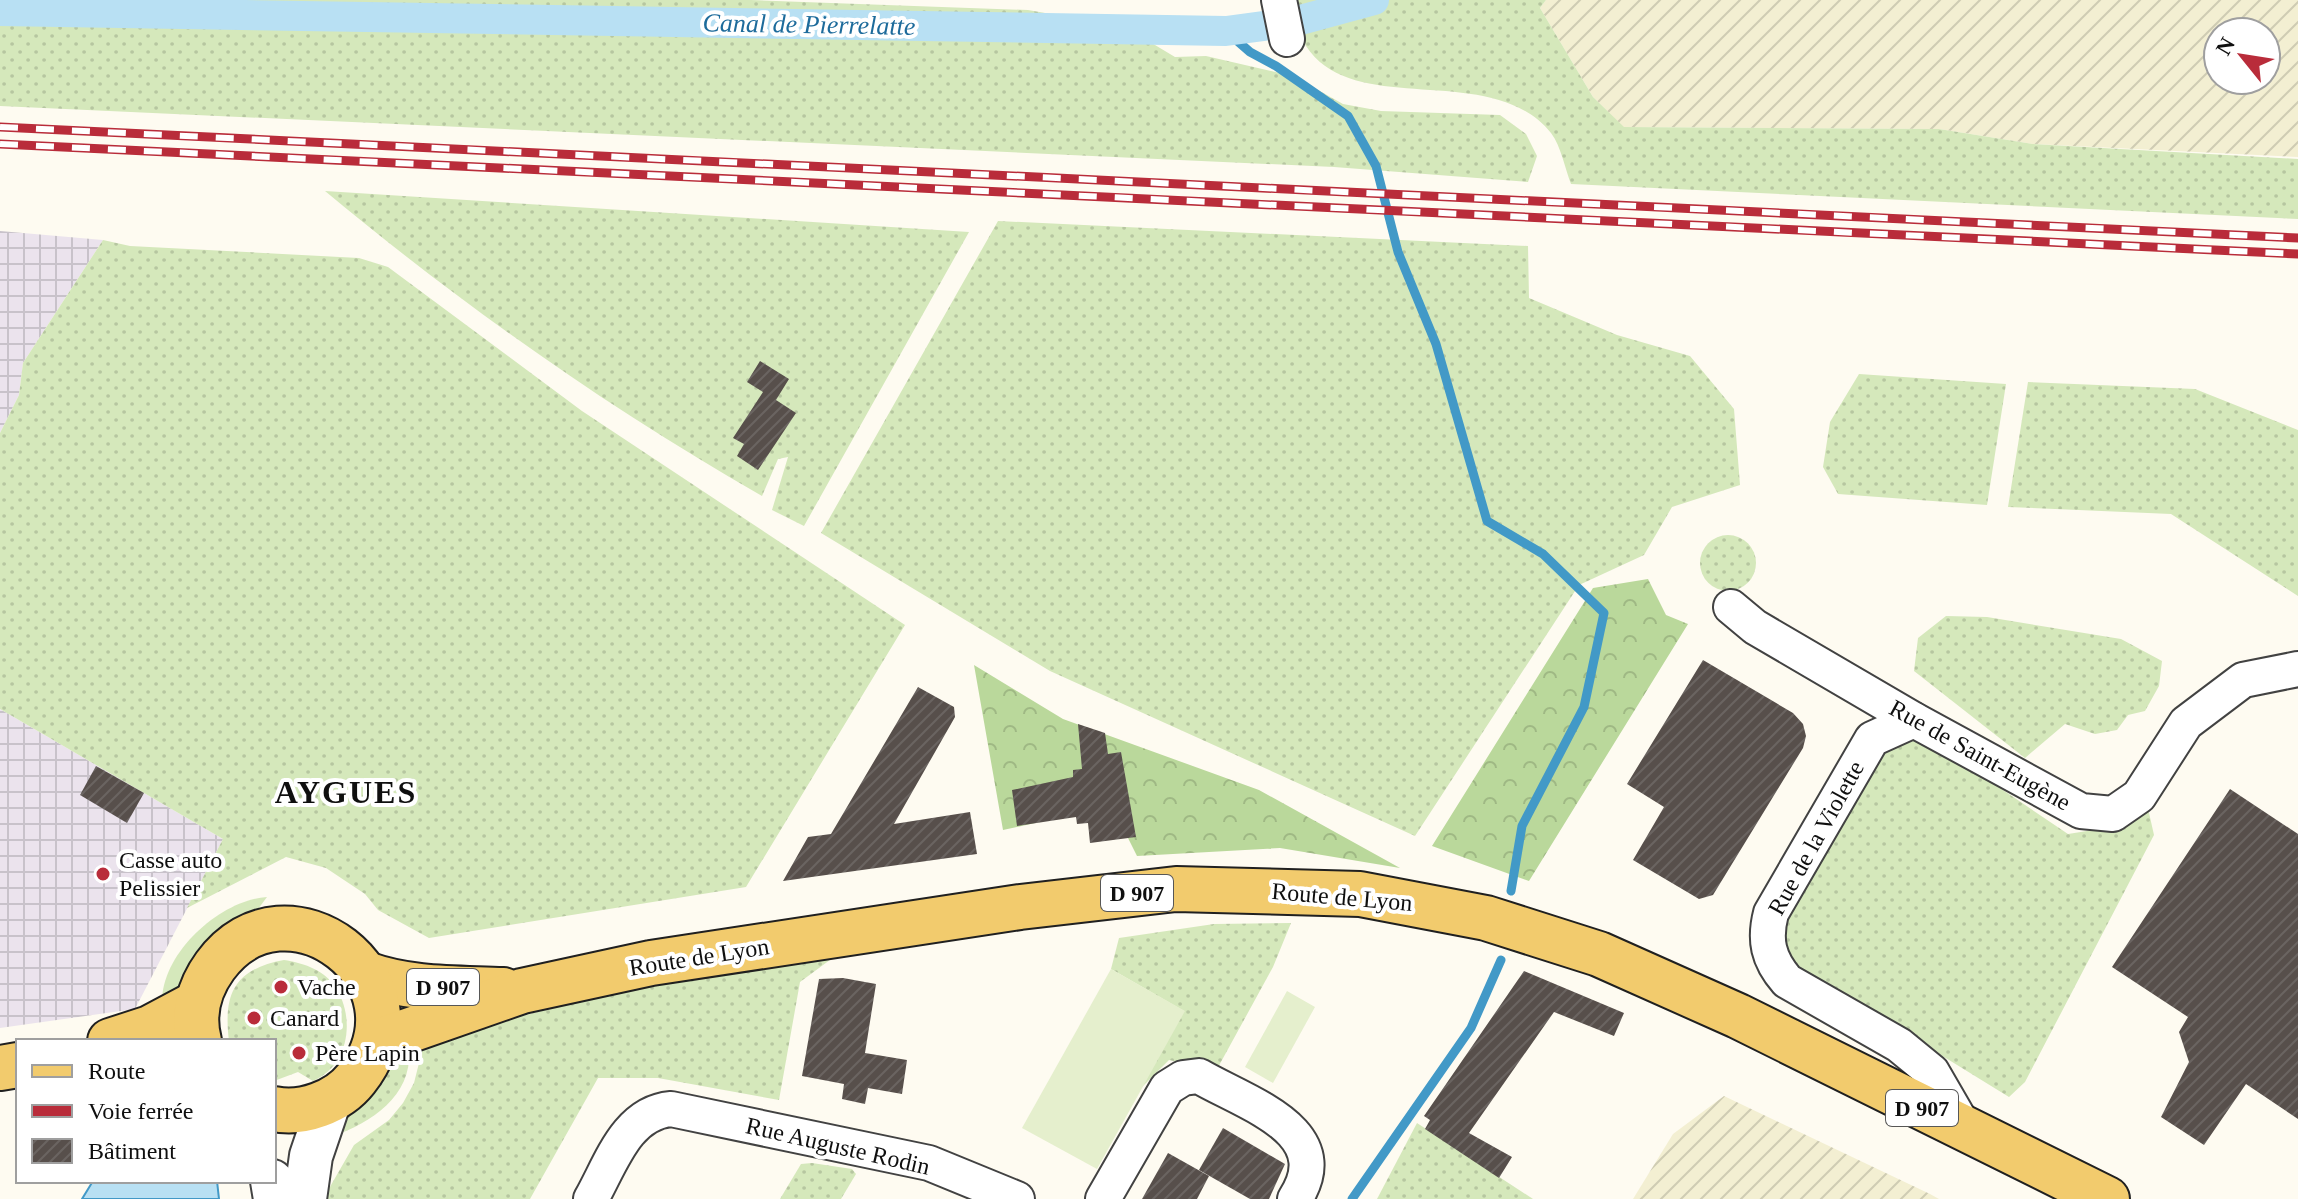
<svg xmlns="http://www.w3.org/2000/svg" width="2298" height="1199" font-family="Georgia,serif">
<defs>
<pattern id="industrial-grid" width="8" height="8" patternUnits="userSpaceOnUse" patternTransform="scale(2)"><rect width="8" height="8" fill="#ebe3ed"/><path d="M0 4h8M4 0v8" fill="none" stroke="#c8c2ca"/></pattern>
<pattern id="farmland-furrows" width="10" height="10" patternUnits="userSpaceOnUse" patternTransform="scale(2)"><rect width="10" height="10" fill="#f3efd2"/><path d="M-1 1l2-2M0 10L10 0M9 11l2-2" fill="none" stroke="#cfccb3"/></pattern>
<pattern id="grass-dots" width="8" height="8" patternUnits="userSpaceOnUse" patternTransform="scale(2)"><rect width="8" height="8" fill="#d5e8bb"/><path d="M2 2h.1M6 6h.1" fill="none" stroke="#b6c6a0" stroke-width="1.8" stroke-linecap="round"/></pattern>
<pattern id="forest-crowns" width="20" height="18" patternUnits="userSpaceOnUse" patternTransform="scale(2)"><rect width="20" height="18" fill="#bad89b"/><path d="M2 6a3 3 0 1 1 6 0M12 15a3 3 0 1 1 6 0" fill="none" stroke="#9fb884"/></pattern>
<pattern id="building-hatch" width="6" height="6" patternUnits="userSpaceOnUse" patternTransform="scale(2)"><rect width="6" height="6" fill="#574f4b"/><path d="M-1 1l2-2M0 6l6-6M5 7l2-2" fill="none" stroke="#6a6461"/></pattern>
</defs>
<rect width="100%" height="100%" fill="#fefbf1"/>
<g fill="url(#industrial-grid)">
<polygon points="0,231 103,240 23,363 19,395 0,433"/>
<polygon points="0,709 223,839 135,1009 0,1028"/>
</g>
<g fill="url(#farmland-furrows)" fill-rule="evenodd">
<path d="M1546 0H2298V157L2033 144 1939 129 1623 127 1593 97 1540 8ZM2218 32H2266V80H2218Z"/>
<polygon points="1724,1096 1930,1194 1939,1199 1633,1199 1673,1134"/>
</g>
<g fill="url(#grass-dots)">
<polygon points="0,0 751,0 1028,10 1125,27 1175,57 1206,56 1293,76 1343,104 1381,111 1500,115 1526,134 1537,156 1528,182 1334,167 0,106"/>
<path d="M1298 0H1546L1540 8 1593 97 1624 127 1939 129 2033 144 2298 159V219L1571 184C1565 169 1561 146 1551 133 1491 59 1354 120 1306 46 1299 36 1297 18 1293 5Z"/>
<path d="M325 191 969 232 804 526 772 510 788 457 778 459 762 496C608 408 462 305 325 191Z"/>
<polygon points="998,221 1528,246 1529,298 1617,335 1690,356 1734,409 1740,485 1672,507 1644,555 1579,585 1415,836 1050,671 821,533"/>
<polygon points="103,240 130,246 359,258 388,267 582,411 905,625 746,887 429,938 378,910 365,894 326,868 286,857 187,908 223,839 0,709 0,433 19,395 23,363"/>
<polygon points="1859,374 2006,384 1987,505 1838,494 1823,467 1830,422"/>
<polygon points="2028,382 2195,389 2298,430 2298,596 2171,514 2008,507"/>
<circle cx="1728" cy="563" r="28"/>
<polygon points="1946,616 1987,617 2121,639 2162,661 2159,686 2145,711 2128,715 2117,730 2095,734 2065,724 2025,758 1914,671 1918,638"/>
<polygon points="1917,740 1954,757 2068,834 2106,828 2147,804 2154,835 2025,1082 2009,1097 1782,957 1779,937 1806,882 1882,750"/>
<polygon points="1291,923 1273,967 1216,1071 1169,1060 1142,1087 1184,1011 1111,969 1119,938 1214,924"/>
<path d="M838 954 800 982 779 1100 658 1078H598L530 1199H323L354 1145 389 1120 403 1103 414 1083 424 1043C560 1002 698 975 838 954Z"/>
<path d="M284 960C303 963 322 969 334 985 356 1016 350 1065 313 1081L298 1072 274 1081V1041H229C223 993 235 969 284 960Z"/>
<path d="M409 1051C412 1096 371 1123 333 1136L342 1116 359 1107 386 1068Z"/>
<polygon points="1417,1123 1533,1199 1377,1199"/>
<polygon points="812,1163 852,1169 856,1174 841,1199 780,1199 801,1164"/>
</g>
<g fill="url(#forest-crowns)">
<polygon points="1648,579 1666,615 1688,624 1529,881 1432,846 1593,588"/>
<polygon points="974,665 1063,719 1259,790 1400,868 1280,848 1137,856 1112,806 1003,830"/>
</g>
<path fill="#d5e8bb" d="M267 897 250 920 162 1004C160 954 220 900 267 897Z"/>
<g fill="#e5efcd">
<polygon points="1111,969 1185,1011 1097,1169 1022,1128"/>
<polygon points="1287,991 1315,1007 1273,1083 1245,1067"/>
</g>
<polygon fill="#b8e0f3" stroke="#4299c7" stroke-width="2" points="93,1181 217,1181 219,1199 82,1199"/>
<g fill="none" stroke-linecap="round" stroke-linejoin="round">
<g stroke="#4299c7" stroke-width="9">
<polyline points="1226,31 1250,52 1276,66 1348,116 1376,166 1398,252 1436,344 1487,521 1543,554 1604,613 1584,707 1522,826 1511,891"/>
<polyline points="1352,1199 1471,1028 1501,960"/>
</g>
<polyline stroke="#b8e0f3" stroke-width="30" points="0,11 1226,31 1293,22 1374,0"/>
</g>
<g fill="url(#building-hatch)">
<polygon points="760,361 789,379 776,400 796,413 758,470 737,456 744,444 733,438 763,392 747,382"/>
<polygon points="1703,660 1793,713 1803,724 1806,736 1803,748 1713,895 1699,899 1633,860 1664,807 1627,784"/>
<polygon points="918,687 954,707 955,717 894,824 970,812 977,854 783,881 808,837 831,834"/>
<polygon points="1078,724 1105,733 1108,754 1121,752 1136,837 1090,843 1088,823 1077,824 1076,817 1017,826 1012,790 1073,777 1073,770 1082,769"/>
<polygon points="96,766 144,793 127,823 80,795"/>
<polygon points="2230,789 2298,834 2298,1119 2246,1084 2204,1145 2161,1117 2189,1062 2179,1032 2188,1017 2112,967"/>
<polygon points="1524,971 1624,1013 1614,1036 1554,1012 1469,1133 1512,1157 1499,1178 1425,1129 1430,1120 1424,1116"/>
<polygon points="843,978 876,984 865,1053 907,1060 902,1094 868,1088 865,1104 842,1099 844,1084 802,1076 819,979"/>
<polygon points="1223,1128 1285,1164 1269,1199 1250,1199 1199,1170"/>
<polygon points="1168,1153 1209,1176 1197,1199 1142,1199"/>
</g>
<g fill="none" stroke-linecap="round" stroke-linejoin="round">
<g stroke="#424242" stroke-width="38">
<g id="minor">
<polyline points="1279,0 1287,39"/>
<polyline points="1731,607 1755,627 1914,720 2081,811 2113,814 2139,796 2186,723 2243,680 2298,669"/>
<path d="M1914 720 1872 739 1771 913C1764 940 1768 959 1787 981L1899 1045 1932 1072 1965 1129"/>
<path d="M591 1199C611 1164 626 1113 671 1109L929 1163 1017 1199"/>
<path d="M1103 1199 1167 1088 1183 1078 1199 1076C1247 1104 1339 1131 1295 1199"/>
</g>
</g>
<g stroke="#424242" stroke-width="46">
<g id="tertiary">
<polyline points="272,1181 275,1199"/>
<polyline points="305,1199 311,1156 330,1100"/>
</g>
</g>
<g stroke="#202020" stroke-width="48">
<g id="primary">
<path d="M366 974C410 990 457 988 503 990"/>
<polyline points="110,1041 150,1028 197,1003"/>
<path d="M199 1041C192 1014 199 988 215 966 286 869 434 979 356 1079 338 1102 302 1115 274 1109"/>
<polyline points="376,1042 522,991 651,963 1020,907 1176,889 1360,894 1486,918 1599,954 1738,1016 2107,1199"/>
<polyline points="0,1068 18,1065"/>
</g>
</g>
<use href="#minor" stroke="#fff" stroke-width="34"/>
<use href="#tertiary" stroke="#fff" stroke-width="42"/>
<use href="#primary" stroke="#f2cb6d" stroke-width="44"/>
<g stroke="#b92c3a" stroke-width="9">
<g id="rail">
<polyline points="0,127 2298,238"/>
<polyline points="0,144 2298,254"/>
</g>
</g>
<use href="#rail" stroke="#fff" stroke-width="6" stroke-dasharray="18" stroke-linecap="butt"/>
</g>
<g fill="#b92c3a" stroke="#fff" stroke-width="3">
<circle cx="103" cy="874" r="8"/>
<circle cx="281" cy="987" r="8"/>
<circle cx="254" cy="1018" r="8"/>
<circle cx="299" cy="1053" r="8"/>
</g>
<g text-anchor="middle" stroke-width="8" stroke-linejoin="round" paint-order="stroke">
<g fill="#fff" stroke="#575757" stroke-width="2">
<rect x="1101" y="875" width="72" height="36" rx="6"/>
<rect x="407" y="969" width="72" height="36" rx="6"/>
<rect x="1886" y="1090" width="72" height="36" rx="6"/>
</g>
<g font-size="22" font-weight="bold" fill="#0f0f0f">
<text x="1137" y="901">D 907</text>
<text x="443" y="995">D 907</text>
<text x="1922" y="1116">D 907</text>
</g>
<g font-size="24" fill="#0f0f0f" stroke="#fff">
<text transform="translate(1980 755) rotate(29)" y="8">Rue de Saint-Eugène</text>
<text transform="translate(1816 838) rotate(-61)" y="8">Rue de la Violette</text>
<text transform="translate(1342 897) rotate(5)" y="8">Route de Lyon</text>
<text transform="translate(699 957) rotate(-9)" y="8">Route de Lyon</text>
<text transform="translate(838 1146) rotate(13)" y="8">Rue Auguste Rodin</text>
</g>
<g font-size="24" fill="#0f0f0f" stroke="#fff" text-anchor="start">
<text x="119" y="868">Casse auto<tspan x="119" dy="28">Pelissier</tspan></text>
<text x="297" y="995">Vache</text>
<text x="270" y="1026">Canard</text>
<text x="315" y="1061">Père Lapin</text>
</g>
<g font-size="26" font-style="italic" fill="#1d6b9b" stroke="#fff">
<text transform="translate(809 24) rotate(1)" y="9">Canal de Pierrelatte</text>
</g>
<g font-size="32" font-weight="bold" letter-spacing="2" fill="#0f0f0f" stroke="#fff">
<text x="346" y="803">AYGUES</text>
</g>
</g>
<rect x="16" y="1039" width="260" height="144" fill="#ffffff" stroke="#9f9f9f" stroke-width="2"/>
<rect x="32" y="1065" width="40" height="12" fill="#f2cb6d" stroke="#9f9f9f" stroke-width="2"/>
<text x="88" y="1079" font-size="24" fill="#0f0f0f">Route</text>
<rect x="32" y="1105" width="40" height="12" fill="#b92c3a" stroke="#9f9f9f" stroke-width="2"/>
<text x="88" y="1119" font-size="24" fill="#0f0f0f">Voie ferrée</text>
<rect x="32" y="1139" width="40" height="24" fill="url(#building-hatch)" stroke="#9f9f9f" stroke-width="2"/>
<text x="88" y="1159" font-size="24" fill="#0f0f0f">Bâtiment</text>
<g transform="translate(2242 56) rotate(300)"><circle r="38" fill="#ffffff" stroke="#9f9f9f" stroke-width="2"/>
<path d="M0-6L14 30L0 20L-14 30Z" fill="#b92c3a"/>
<text y="-12" font-size="22" font-weight="bold" text-anchor="middle" fill="#0f0f0f">N</text>
</g>
</svg>
